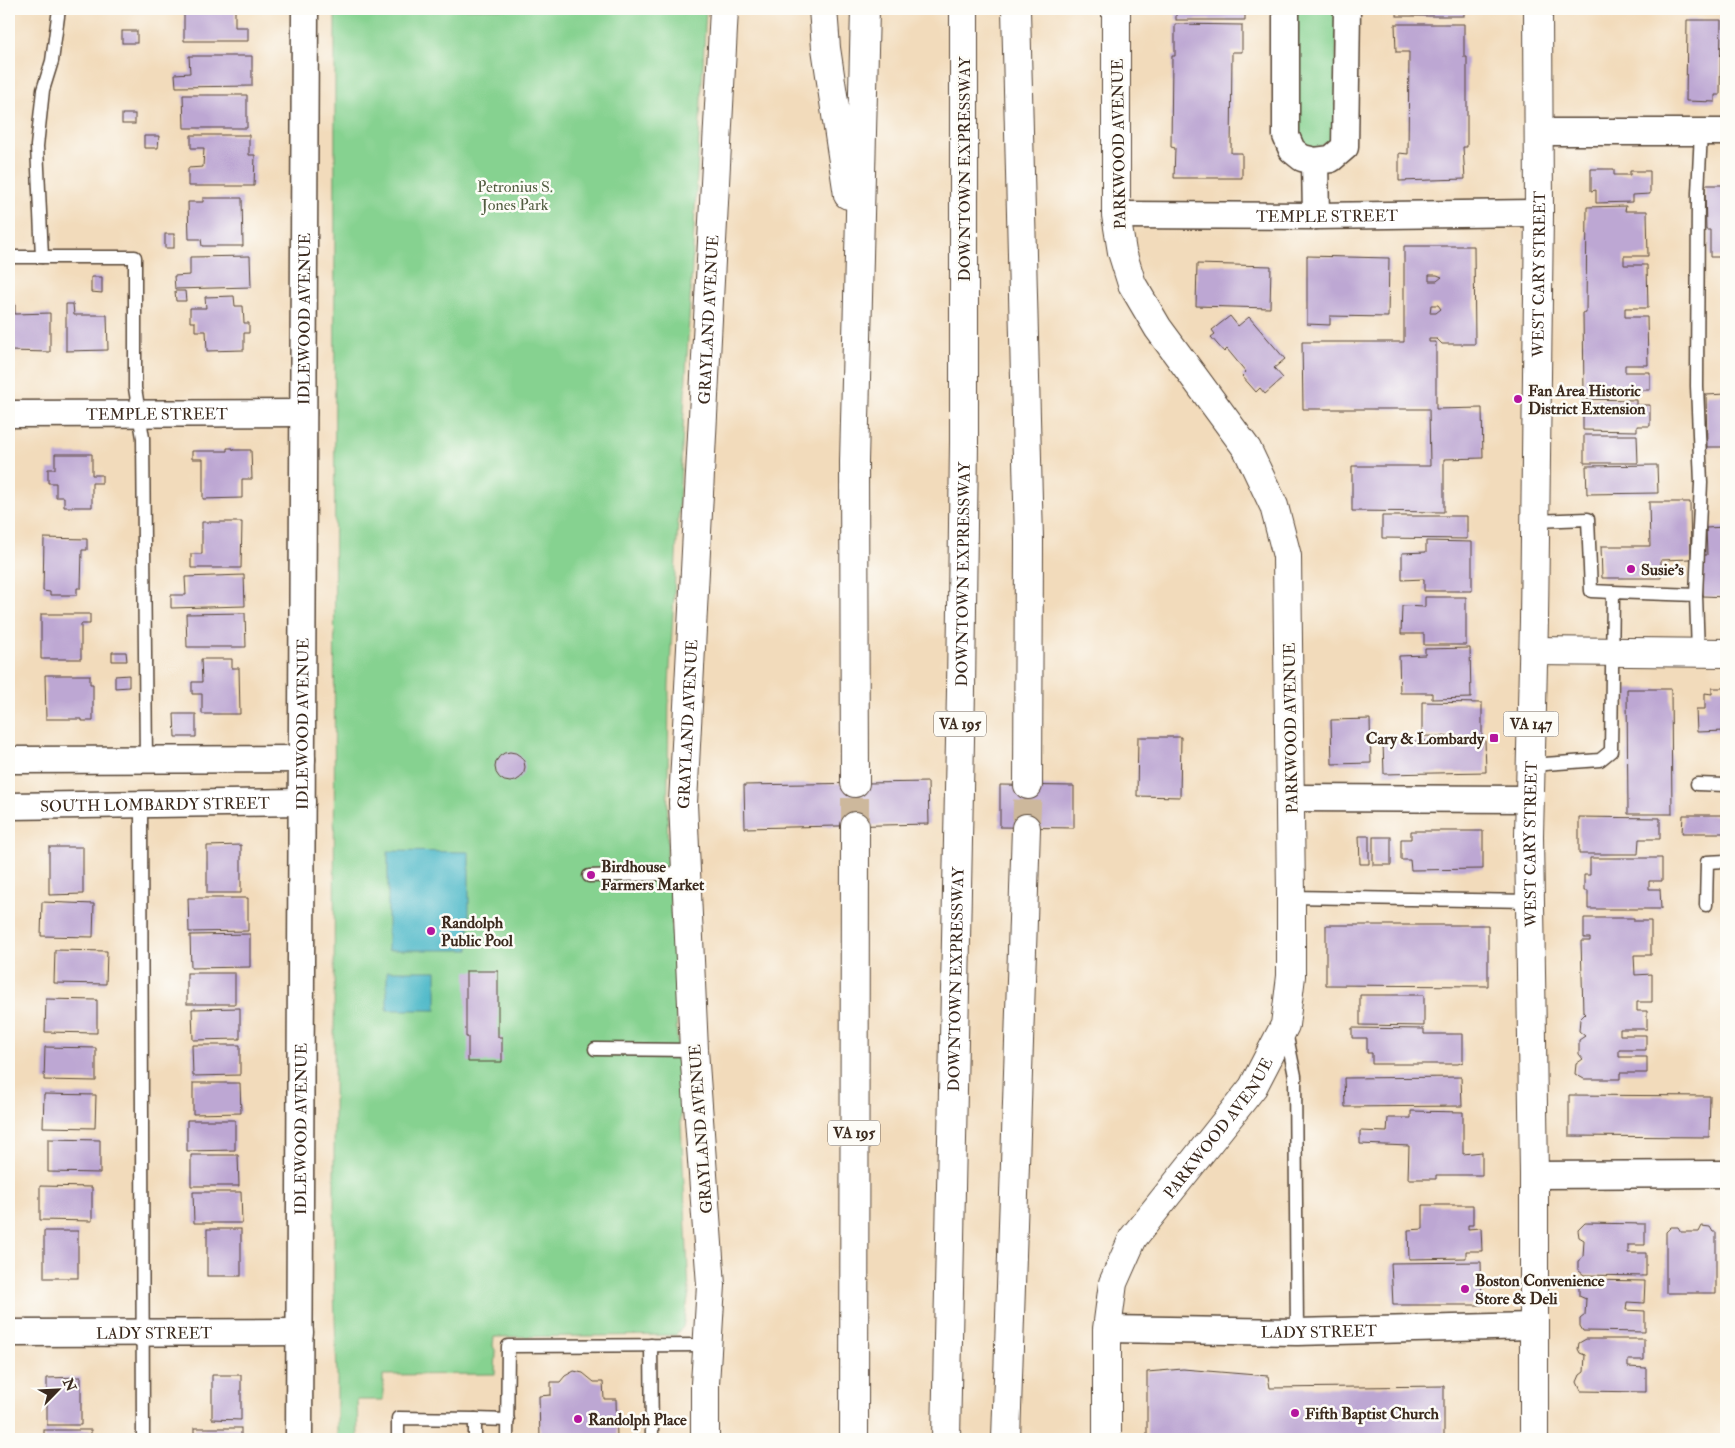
<svg xmlns="http://www.w3.org/2000/svg" width="1735" height="1448" font-family="'IM FELL Double Pica',serif">
<rect width="100%" height="100%" fill="#fdfcf7"/>
<filter id="ink" filterUnits="userSpaceOnUse"><feTurbulence type="fractalNoise" baseFrequency=".02" numOctaves="2"/><feDisplacementMap in="SourceGraphic" scale="10" xChannelSelector="R" yChannelSelector="G"/><feConvolveMatrix kernelMatrix="1 2 1 2 8 2 1 2 1" color-interpolation-filters="sRGB"/></filter>
<filter id="wash" filterUnits="userSpaceOnUse"><feTurbulence type="fractalNoise" baseFrequency=".0096" numOctaves="4" result="noise"/><feDisplacementMap in="SourceGraphic" scale="20" xChannelSelector="R" yChannelSelector="G"/><feGaussianBlur stdDeviation="1.12" result="paint"/><feColorMatrix in="noise" values="0 0 0 0 0 0 0 0 0 0 0 0 0 0 0 0 0 1.4 0 .05"/><feComposite in="paint" operator="in"/></filter>
<g filter="url(#wash)">
<rect width="100%" height="100%" fill="#f2dbbb"/>
<g fill="#86d290" stroke="#607e57">
<polygon points="335,9 706,9 669,685 667,860 670,889 689,1293 683,1327 676,1335 494,1337 493,1346 496,1352 495,1374 383,1375 383,1400 357,1400 358,1439 337,1439 337,1376 334,1289"/>
<path d="M1296 9H1337L1335 134C1327 144 1321 148 1308 148L1301 141 1296 131Z"/>
</g>
<g fill="#4cb8c8" stroke="#447173">
<polygon points="388,851 469,852 469,950 388,950"/>
<rect x="387" y="971" width="49" height="39"/>
</g>
<g id="blocks">
<g fill="#bda7d3" fill-rule="evenodd">
<polygon points="184,9 235,9 235,27 248,27 248,41 184,41"/>
<rect x="1176" y="9" width="69" height="11"/>
<rect x="1397" y="9" width="67" height="7"/>
<polygon points="1687,20 1721,20 1720,95 1715,95 1715,102 1686,101"/>
<polygon points="1175,24 1242,25 1242,52 1232,52 1231,153 1242,153 1242,178 1174,178 1175,148 1171,147 1172,56 1175,56"/>
<polygon points="1395,24 1464,24 1464,57 1467,57 1467,147 1463,147 1465,179 1399,181 1399,153 1408,154 1409,52 1396,52"/>
<rect x="122" y="31" width="15" height="12"/>
<polygon points="189,56 252,56 252,86 176,87 175,74 190,73"/>
<polygon points="183,95 247,95 247,128 184,128"/>
<rect x="122" y="114" width="13" height="10"/>
<polygon points="191,135 249,135 249,155 255,155 254,186 188,186 188,168 203,167 204,148 191,148"/>
<polygon points="144,136 159,136 158,148 144,148"/>
<polygon points="1591,169 1614,169 1614,175 1630,175 1630,171 1650,171 1650,194 1632,195 1632,202 1596,203 1596,190 1591,191"/>
<polygon points="1705,185 1726,185 1726,257 1710,257 1710,230 1706,230"/>
<polygon points="203,198 242,198 243,246 202,246 201,239 189,239 188,202 203,202"/>
<polygon points="1626,206 1625,211 1647,211 1648,256 1624,256 1624,265 1647,265 1648,308 1625,308 1625,317 1647,317 1648,365 1625,365 1625,372 1650,372 1650,390 1604,390 1604,395 1584,394 1583,313 1586,312 1587,207"/>
<rect x="165" y="234" width="9" height="14"/>
<path d="M1404 246H1474L1475 344H1442L1437 339H1429V342H1436V409L1482 408 1483 458 1444 459V512L1352 511V466H1430L1429 409H1303L1302 342H1404ZM1429 275H1437L1442 277 1437 281H1429ZM1431 305H1438L1441 309 1436 313H1430Z"/>
<polygon points="250,256 251,287 175,289 174,276 190,275 190,257"/>
<polygon points="1307,256 1389,258 1388,317 1330,316 1330,325 1307,324"/>
<polygon points="1197,264 1271,266 1270,308 1196,306"/>
<polygon points="91,277 102,277 102,293 91,292"/>
<polygon points="175,291 185,291 186,301 176,301"/>
<polygon points="234,296 235,306 243,306 244,323 249,323 249,333 244,333 244,350 207,351 206,331 195,331 195,322 190,322 190,308 206,308 205,297"/>
<polygon points="9,304 15,304 15,314 50,313 50,352 9,351"/>
<polygon points="66,304 73,304 74,315 107,315 108,350 66,351"/>
<polygon points="1230,316 1238,326 1249,317 1285,359 1274,368 1283,378 1265,394 1260,388 1256,392 1242,376 1246,372 1227,349 1224,352 1211,337 1215,334 1212,330"/>
<polygon points="1726,394 1726,447 1707,447 1706,395"/>
<polygon points="1583,399 1636,400 1636,405 1650,405 1650,426 1637,426 1637,431 1583,430"/>
<polygon points="1584,435 1637,435 1638,463 1584,463"/>
<polygon points="227,448 233,448 233,450 251,450 252,479 242,479 242,498 203,499 203,459 192,459 192,451 227,451"/>
<polygon points="55,454 92,454 92,475 102,475 102,483 92,483 92,507 64,507 64,497 56,497 56,483 48,483 48,469 55,469"/>
<polygon points="1657,465 1658,493 1587,494 1586,466"/>
<polygon points="1649,502 1690,502 1691,559 1661,560 1661,578 1602,578 1601,546 1650,546"/>
<polygon points="1382,516 1467,516 1467,539 1382,538"/>
<polygon points="202,522 242,522 241,568 191,568 191,554 202,554"/>
<polygon points="1726,527 1726,597 1703,596 1702,555 1707,555 1706,528"/>
<polygon points="44,538 87,539 87,550 82,550 81,588 77,588 77,595 50,595 50,592 43,591"/>
<polygon points="1426,541 1472,542 1472,591 1424,591 1424,579 1402,580 1402,553 1426,552"/>
<polygon points="244,575 245,606 171,608 171,595 186,595 185,577"/>
<polygon points="1425,597 1466,597 1466,645 1424,645 1424,634 1401,634 1402,606 1425,607"/>
<polygon points="245,613 246,647 187,647 186,614"/>
<polygon points="41,614 90,614 90,624 81,624 81,659 41,659"/>
<polygon points="1470,648 1471,698 1432,699 1432,693 1400,693 1399,656 1425,655 1425,649"/>
<polygon points="112,652 126,652 127,661 112,661"/>
<polygon points="201,659 232,659 232,668 239,668 240,714 202,714 202,694 192,694 192,682 202,682"/>
<polygon points="45,675 90,675 90,684 93,684 93,721 82,721 82,719 46,719"/>
<polygon points="129,675 129,687 115,688 115,676"/>
<polygon points="1712,688 1726,688 1726,731 1697,732 1696,709 1705,709 1705,693 1712,694"/>
<polygon points="1627,689 1671,689 1672,814 1628,814"/>
<polygon points="1422,702 1482,703 1482,737 1422,736"/>
<polygon points="174,714 196,714 196,737 175,737"/>
<polygon points="1370,719 1371,763 1332,764 1331,720"/>
<polygon points="1138,737 1181,737 1180,797 1137,796"/>
<polygon points="1485,740 1486,772 1384,774 1383,742"/>
<circle cx="510" cy="767" r="15"/>
<polygon points="928,782 929,824 745,828 744,785"/>
<polygon points="1000,785 1074,786 1074,828 1000,827"/>
<polygon points="1683,815 1726,815 1726,833 1682,833"/>
<polygon points="1579,817 1660,818 1660,839 1639,839 1638,854 1579,854"/>
<polygon points="1411,831 1483,831 1483,869 1411,870 1410,860 1401,860 1401,839 1411,839"/>
<polygon points="1359,836 1369,836 1369,864 1360,864"/>
<rect x="1373" y="837" width="18" height="28"/>
<polygon points="241,845 241,893 207,893 207,846"/>
<polygon points="49,847 83,847 83,894 49,895"/>
<polygon points="1590,858 1662,858 1662,881 1649,881 1649,889 1660,889 1661,909 1588,909 1588,891 1584,891 1584,875 1590,875"/>
<polygon points="188,898 248,898 248,931 189,932"/>
<polygon points="42,902 94,904 93,937 41,936"/>
<polygon points="1584,918 1634,918 1634,921 1651,921 1651,955 1634,955 1635,975 1652,974 1652,1002 1637,1002 1637,1011 1647,1011 1647,1029 1620,1029 1620,1035 1646,1035 1646,1050 1619,1050 1619,1057 1647,1057 1647,1073 1620,1073 1620,1079 1584,1079 1575,1074 1576,1064 1583,1059 1579,1054 1579,1040 1585,1036 1579,1031 1580,1019 1585,1014 1583,1012 1581,941 1590,941 1590,938 1584,938"/>
<polygon points="1326,925 1488,925 1488,986 1326,985"/>
<polygon points="250,934 250,967 191,968 190,935"/>
<polygon points="55,950 107,951 106,984 54,983"/>
<polygon points="466,971 498,971 498,1037 502,1037 502,1062 468,1062 468,1037 466,1037"/>
<rect x="187" y="973" width="48" height="31"/>
<polygon points="1360,995 1424,995 1424,1026 1360,1025"/>
<polygon points="46,999 97,1000 97,1033 45,1032"/>
<polygon points="240,1008 240,1039 193,1040 192,1009"/>
<polygon points="1352,1028 1424,1029 1424,1034 1463,1034 1463,1062 1458,1064 1372,1064 1372,1053 1367,1053 1367,1038 1352,1038"/>
<polygon points="192,1045 240,1045 240,1075 193,1076"/>
<polygon points="45,1047 96,1048 96,1081 44,1080"/>
<polygon points="1461,1077 1462,1106 1345,1107 1344,1078"/>
<polygon points="193,1083 240,1083 241,1113 193,1114"/>
<polygon points="44,1094 96,1095 95,1128 43,1127"/>
<polygon points="1569,1095 1710,1096 1709,1137 1569,1136"/>
<polygon points="1411,1111 1463,1112 1463,1154 1482,1152 1482,1175 1436,1175 1436,1179 1408,1179 1409,1146 1360,1144 1360,1131 1387,1132 1388,1118 1411,1118"/>
<polygon points="187,1120 235,1120 235,1150 187,1151"/>
<polygon points="48,1139 100,1140 100,1173 48,1172"/>
<polygon points="191,1155 238,1155 239,1186 191,1186"/>
<polygon points="40,1186 92,1187 92,1221 40,1220"/>
<polygon points="193,1192 241,1192 242,1223 194,1223"/>
<polygon points="1423,1205 1473,1205 1473,1225 1468,1225 1468,1229 1481,1228 1482,1251 1466,1251 1466,1258 1409,1259 1408,1230 1423,1229"/>
<polygon points="1585,1223 1645,1224 1645,1245 1628,1245 1628,1253 1646,1253 1646,1276 1584,1275 1578,1270 1578,1261 1583,1257 1584,1240 1579,1237 1578,1230"/>
<polygon points="1702,1226 1710,1227 1713,1232 1716,1232 1716,1293 1666,1293 1666,1232 1671,1227 1678,1227 1681,1232 1699,1232"/>
<rect x="207" y="1229" width="34" height="47"/>
<rect x="44" y="1231" width="34" height="47"/>
<polygon points="1481,1262 1482,1305 1393,1305 1391,1263"/>
<polygon points="1585,1280 1645,1281 1644,1303 1627,1302 1626,1310 1645,1311 1645,1332 1583,1331 1580,1326 1580,1319 1585,1315 1586,1299 1579,1296 1579,1286"/>
<polygon points="1586,1339 1644,1339 1644,1360 1628,1360 1628,1367 1646,1368 1646,1392 1581,1391 1577,1382 1580,1375 1584,1372 1585,1355 1580,1353 1578,1349 1579,1343"/>
<polygon points="1183,1369 1268,1376 1270,1388 1444,1386 1444,1439 1147,1439 1147,1372"/>
<polygon points="574,1371 583,1373 594,1382 603,1382 604,1399 616,1399 617,1439 540,1439 539,1396 551,1395 551,1382 560,1382 565,1376"/>
<polygon points="212,1375 241,1375 241,1420 212,1419"/>
<polygon points="81,1377 81,1425 47,1425 47,1378"/>
<rect x="194" y="1428" width="47" height="11"/>
<rect x="44" y="1430" width="47" height="9"/>
</g>
</g>
</g>
<g filter="url(#ink)">
<use href="#blocks" fill-opacity="0" stroke="#564536" stroke-width="1"/>
<g fill="none" stroke-linecap="round" stroke-linejoin="round">
<g stroke="#cdb89c" stroke-width="28" stroke-dasharray="28 14" stroke-linecap="butt">
<polyline points="855,826 855,783"/>
<polyline points="1026,828 1028,785"/>
</g>
<g stroke="#564536" stroke-width="15">
<g id="service">
<polyline points="9,257 135,257 135,388 143,438 146,760"/>
<polyline points="42,257 37,146 43,90 52,61 59,9"/>
<polyline points="1535,521 1588,519 1591,591 1613,592"/>
<polyline points="1698,653 1696,595 1701,483 1697,386 1698,193 1701,132"/>
<polyline points="1531,765 1600,760 1611,751 1613,592 1696,595"/>
<polyline points="1697,784 1726,785"/>
<polyline points="141,805 143,1439"/>
<polyline points="589,876 686,873"/>
<polyline points="1291,897 1530,901"/>
<polyline points="1706,905 1707,862 1726,861"/>
<polyline points="1286,1032 1295,1076 1297,1332"/>
<polyline points="595,1049 694,1050"/>
<polyline points="651,1345 652,1439"/>
<polyline points="475,1419 508,1420"/>
<polyline points="398,1439 398,1418 475,1419 475,1439"/>
<polyline points="507,1439 508,1346 706,1345"/>
</g>
</g>
<g stroke="#564536" stroke-width="29">
<g id="minor">
<polyline points="1286,9 1286,136 1292,150 1302,158 1315,161 1331,159 1345,147 1347,9"/>
<polyline points="1540,132 1726,132"/>
<polyline points="1315,161 1316,216"/>
<path id="s1" d="M1116 215 1316 216 1539 213"/>
<path id="s2" d="M9 414 303 413"/>
<polyline points="9,760 302,759"/>
<polyline points="1291,798 1529,799"/>
<path id="s3" d="M9 806 302 802"/>
<polyline points="1534,1175 1726,1174"/>
<path id="s4" d="M1107 1329 1297 1332 1533 1326"/>
<path id="s5" d="M9 1333 300 1332"/>
<path id="s6" d="M299 1439 305 9"/>
</g>
</g>
<g stroke="#564536" stroke-width="30">
<g id="tertiary">
<path id="s7" d="M705 1439V1384L711 1285 694 1050 683 803 724 9"/>
<path id="s8" d="M1107 1439V1329L1113 1283 1133 1238 1253 1087 1285 1025 1291 976V897L1287 556 1274 506 1247 449 1158 328 1132 284 1122 252 1116 215V9"/>
</g>
</g>
<g stroke="#564536" stroke-width="30">
<polyline id="secondary" points="1533,651 1726,653"/>
</g>
<g stroke="#564536" stroke-width="30">
<g id="primary">
<path id="s9" d="M1534 1439V1175L1529 836 1534 620 1539 213 1538 9"/>
</g>
</g>
<g stroke="#564536" stroke-width="30">
<g id="motorway">
<polyline points="823,9 826,48 848,195"/>
<polyline points="1016,9 1029,541 1028,785"/>
<polyline points="855,783 854,462 865,9"/>
<polyline points="854,1439 855,826"/>
<path id="s10" d="M946 1439 961 690 964 442V9"/>
<polyline points="1006,1439 1026,828"/>
</g>
</g>
<use href="#service" stroke="#fff" stroke-width="12"/>
<use href="#minor" stroke="#fff" stroke-width="26"/>
<use href="#tertiary" stroke="#fff" stroke-width="28"/>
<use href="#secondary" stroke="#fff" stroke-width="28"/>
<use href="#primary" stroke="#fff" stroke-width="28"/>
<use href="#motorway" stroke="#fff" stroke-width="28"/>
</g>
</g>
<g fill="#b5179e" stroke="#fdfcf7" stroke-width="2">
<circle cx="1518" cy="399" r="5"/>
<circle cx="1631" cy="569" r="5"/>
<rect x="1489" y="733" width="10" height="10" rx="2.5"/>
<circle cx="591" cy="875" r="5"/>
<circle cx="431" cy="931" r="5"/>
<circle cx="1465" cy="1289" r="5"/>
<circle cx="1295" cy="1413" r="5"/>
<circle cx="578" cy="1419" r="5"/>
</g>
<g text-anchor="middle" stroke-width="5" stroke-linejoin="round" paint-order="stroke">
<g fill="#fdfcf7" stroke="#75695f" stroke-width="1">
<rect x="934" y="711.5" width="52" height="25" rx="4"/>
<rect x="1503.5" y="711.5" width="55" height="25" rx="4"/>
<rect x="828" y="1120.5" width="52" height="25" rx="4"/>
</g>
<g font-size="15" font-weight="bold" fill="#3b2a1e">
<text x="960" y="729">VA 195</text>
<text x="1531" y="729">VA 147</text>
<text x="854" y="1138">VA 195</text>
</g>
<g font-size="16" fill="#3b2a1e" stroke="#fdfcf7">
<text transform="translate(1118 144) rotate(-91)" y="6">PARKWOOD AVENUE</text>
<text transform="translate(964 169) rotate(-90)" y="6">DOWNTOWN EXPRESSWAY</text>
<text dy="6" stroke="none"><textPath href="#s1" startOffset="211">TEMPLE STREET</textPath></text>
<text dy="6" stroke="none"><textPath href="#s9" startOffset="1165">WEST CARY STREET</textPath></text>
<text dy="6" stroke="none"><textPath href="#s6" startOffset="1120">IDLEWOOD AVENUE</textPath></text>
<text dy="6" stroke="none"><textPath href="#s7" startOffset="1121">GRAYLAND AVENUE</textPath></text>
<text dy="6" stroke="none"><textPath href="#s2" startOffset="148">TEMPLE STREET</textPath></text>
<text dy="6" stroke="none"><textPath href="#s10" startOffset="865">DOWNTOWN EXPRESSWAY</textPath></text>
<text dy="6" stroke="none"><textPath href="#s6" startOffset="715">IDLEWOOD AVENUE</textPath></text>
<text dy="6" stroke="none"><textPath href="#s7" startOffset="716">GRAYLAND AVENUE</textPath></text>
<text transform="translate(1290 728) rotate(-91)" y="6">PARKWOOD AVENUE</text>
<text dy="6" stroke="none"><textPath href="#s3" startOffset="146">SOUTH LOMBARDY STREET</textPath></text>
<text dy="6" stroke="none"><textPath href="#s9" startOffset="595">WEST CARY STREET</textPath></text>
<text dy="6" stroke="none"><textPath href="#s10" startOffset="460">DOWNTOWN EXPRESSWAY</textPath></text>
<text dy="6" stroke="none"><textPath href="#s8" startOffset="345">PARKWOOD AVENUE</textPath></text>
<text dy="6" stroke="none"><textPath href="#s6" startOffset="310">IDLEWOOD AVENUE</textPath></text>
<text transform="translate(700 1129) rotate(-94)" y="6">GRAYLAND AVENUE</text>
<text dy="6" stroke="none"><textPath href="#s4" startOffset="212">LADY STREET</textPath></text>
<text dy="6" stroke="none"><textPath href="#s5" startOffset="145">LADY STREET</textPath></text>
</g>
<g font-size="16" fill="#525c40" stroke="#fdfcf7">
<text x="515" y="192">Petronius S.<tspan x="515" dy="18">Jones Park</tspan></text>
</g>
<g font-size="16" font-weight="bold" fill="#3b2a1e" stroke="#fdfcf7" text-anchor="start">
<text x="1528" y="396">Fan Area Historic<tspan x="1528" dy="18">District Extension</tspan></text>
<text x="1641" y="575">Susie's</text>
<text x="1484" y="744" text-anchor="end">Cary &amp; Lombardy</text>
<text x="601" y="872">Birdhouse<tspan x="601" dy="18">Farmers Market</tspan></text>
<text x="441" y="928">Randolph<tspan x="441" dy="18">Public Pool</tspan></text>
<text x="1475" y="1286">Boston Convenience<tspan x="1475" dy="18">Store &amp; Deli</tspan></text>
<text x="1305" y="1419">Fifth Baptist Church</text>
<text x="588" y="1425">Randolph Place</text>
</g>
</g>
<rect width="1735" height="1448" fill="none" stroke="#fdfcf7" stroke-width="30"/>
<g transform="translate(58 1390) rotate(66)" stroke="#fdfcf7" stroke-width="4" paint-order="stroke">
<path d="M0-4L9 19L0 12L-9 19Z" fill="#3b2a1e"/>
<text y="-8" font-size="14" font-weight="bold" text-anchor="middle" fill="#3b2a1e">N</text>
</g>
</svg>
